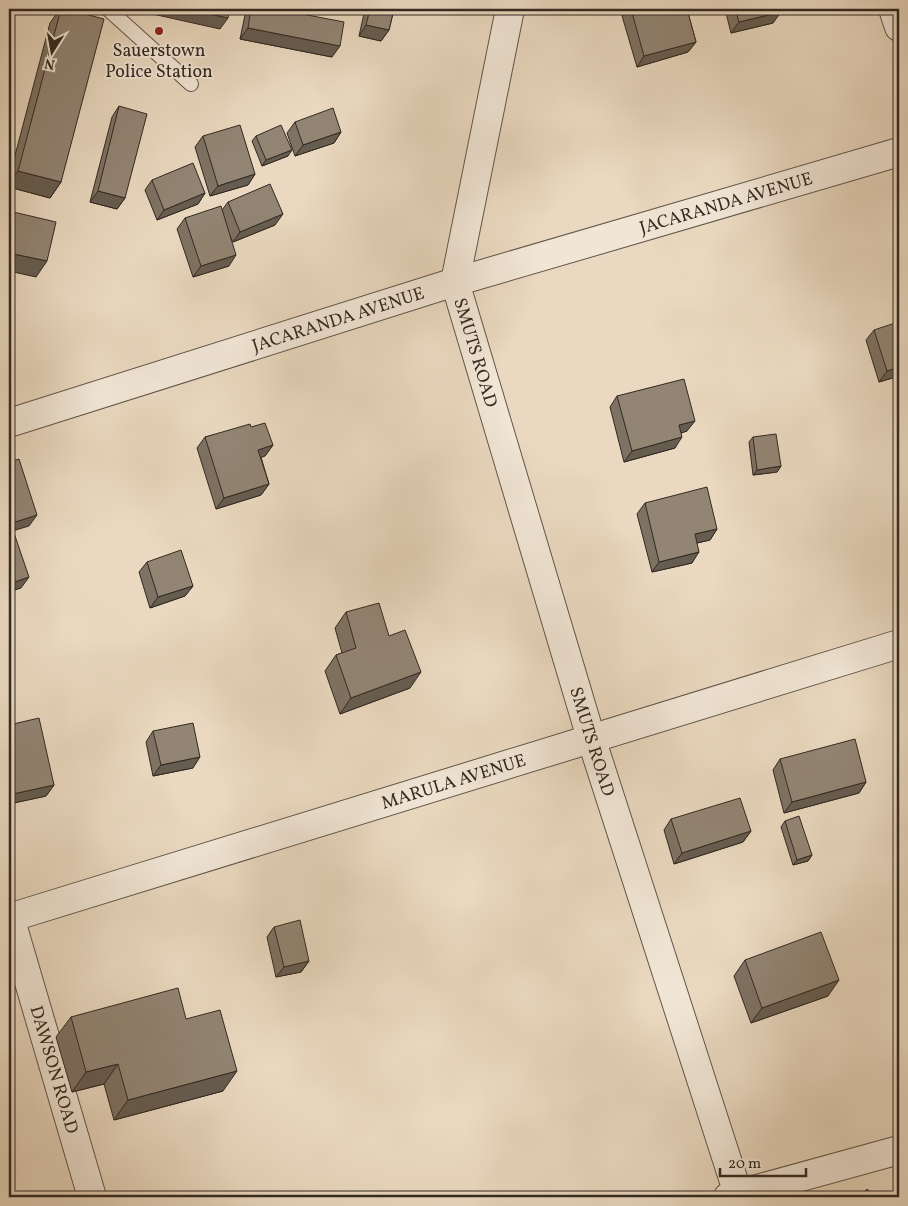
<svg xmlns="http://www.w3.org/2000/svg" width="908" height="1206" font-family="Vollkorn,serif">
<rect width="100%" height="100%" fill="#ead9c0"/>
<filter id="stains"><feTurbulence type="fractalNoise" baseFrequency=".004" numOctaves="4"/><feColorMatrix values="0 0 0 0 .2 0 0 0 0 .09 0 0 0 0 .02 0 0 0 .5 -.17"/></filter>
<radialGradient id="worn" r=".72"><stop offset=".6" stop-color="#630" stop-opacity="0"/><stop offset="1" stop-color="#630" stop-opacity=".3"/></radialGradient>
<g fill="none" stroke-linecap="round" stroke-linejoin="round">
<g stroke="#61554a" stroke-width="16">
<polyline id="service" points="108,9 191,84"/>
</g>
<g stroke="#61554a" stroke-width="30">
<g id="minor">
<path id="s1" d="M510 9 455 282 591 738 739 1197"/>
<polyline points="893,9 899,27"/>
<path id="s2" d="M9 423 455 282 899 152"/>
<path id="s3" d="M9 918 899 644"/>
<polyline points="728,1197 899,1150"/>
</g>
</g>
<g stroke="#61554a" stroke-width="30">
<g id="tertiary">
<path id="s4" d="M9 914 92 1197"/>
</g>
</g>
<use href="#service" stroke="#f1e6d6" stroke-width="14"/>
<use href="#minor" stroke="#f1e6d6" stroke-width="28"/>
<use href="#tertiary" stroke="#f1e6d6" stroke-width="28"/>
</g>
<g fill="#7e7264" stroke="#332922">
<polygon points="60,9 66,9 61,182 50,198 9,187 9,178 50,23"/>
<polygon points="249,9 276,9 332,57 240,39 245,15"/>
<polygon points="365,9 394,9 389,30 381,41 359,36"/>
<polygon points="620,9 687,9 696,42 688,52 637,67"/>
<polygon points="725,9 780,9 773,23 731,33"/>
<polygon points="119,106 125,198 117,209 90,202 112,117"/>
<polygon points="295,122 341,132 334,143 295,156 287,133"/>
<polygon points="203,136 255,174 248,185 210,196 195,147"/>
<polygon points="256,136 288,156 262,166 252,141"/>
<polygon points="152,180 205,193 198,204 157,220 145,190"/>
<polygon points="228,202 275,225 233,242 230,236 229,266 193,277 177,229 185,218 222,210"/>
<polygon points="874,330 899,337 899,376 879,382 866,340"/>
<polygon points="617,396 687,431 681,433 675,448 624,462 610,407"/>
<polygon points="251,427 273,445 265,456 261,457 269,484 261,495 216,509 197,448 205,437"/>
<polygon points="753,437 781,466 777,472 753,475 749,442"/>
<polygon points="645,503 717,529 710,540 697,543 692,563 652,572 637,514"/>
<polygon points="147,562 193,586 185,596 150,608 139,572"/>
<polygon points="346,612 389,636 410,688 340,714 325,671 336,655 342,653 335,628"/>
<polygon points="9,725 54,785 46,796 9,804"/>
<polygon points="153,731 193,768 153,776 146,742"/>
<polygon points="780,759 866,782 859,793 784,813 773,770"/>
<polygon points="671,819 751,831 743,842 674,864 664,830"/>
<polygon points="785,821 812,855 808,861 793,865 781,827"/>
<polygon points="274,927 309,961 301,972 276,977 267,937"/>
<polygon points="745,960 828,996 751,1023 734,976"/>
<polygon points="71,1017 186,1019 223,1091 114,1120 104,1084 72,1092 56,1037"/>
</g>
<g fill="#665d51" stroke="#332922">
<polygon points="141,9 188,9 228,18 220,29 139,11"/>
<polygon points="781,12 773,23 731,33 739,22"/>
<polygon points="366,25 389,30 381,41 359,36"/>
<polygon points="248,28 340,46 332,57 240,39"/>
<polygon points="696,42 688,52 637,67 644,56"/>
<polygon points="341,132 334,143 295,156 303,145"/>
<polygon points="292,150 288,156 262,166 266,160"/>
<polygon points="18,171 61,182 50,198 9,187 9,183"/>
<polygon points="255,174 248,185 210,196 218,186"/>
<polygon points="98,191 125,198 117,209 90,202"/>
<polygon points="205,193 198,204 157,220 164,210"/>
<polygon points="283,214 275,225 233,242 240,232"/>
<polygon points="9,253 47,261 36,277 9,271"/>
<polygon points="236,255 229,266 193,277 201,266"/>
<polygon points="899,367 899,376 879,382 887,371"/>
<polygon points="695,421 687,431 671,436 679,425"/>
<polygon points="682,437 675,448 624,462 632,451"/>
<polygon points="273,445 265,456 251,461 258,450"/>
<polygon points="781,466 777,472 753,475 757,470"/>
<polygon points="269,484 261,495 216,509 224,498"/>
<polygon points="37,515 29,526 9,532 9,524"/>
<polygon points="717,529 710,540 688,545 695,534"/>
<polygon points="699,552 692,563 652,572 659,562"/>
<polygon points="29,577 21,588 9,592 9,584"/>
<polygon points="193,586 185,596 150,608 158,597"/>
<polygon points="421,672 410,688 340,714 351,698"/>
<polygon points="200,757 193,768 153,776 161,765"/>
<polygon points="866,782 859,793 784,813 792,802"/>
<polygon points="54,785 46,796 9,804 9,800 13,794"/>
<polygon points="751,831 743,842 674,864 682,853"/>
<polygon points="812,855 808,861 793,865 797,860"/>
<polygon points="309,961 301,972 276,977 284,967"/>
<polygon points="839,980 828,996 751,1023 762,1008"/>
<polygon points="118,1064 104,1084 72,1092 86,1072"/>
<polygon points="237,1071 223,1091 114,1120 128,1100"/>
</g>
<g fill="#928574" stroke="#332922">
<polygon points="61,9 66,9 104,19 61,182 18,171"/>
<polygon points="188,9 230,9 228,18"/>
<polygon points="251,9 276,9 344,22 340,46 248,28"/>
<polygon points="370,9 394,9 389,30 366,25"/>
<polygon points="631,9 687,9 696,42 644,56"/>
<polygon points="735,9 780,9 781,12 739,22"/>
<polygon points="119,106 147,114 125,198 98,191"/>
<polygon points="333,108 341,132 303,145 295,122"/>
<polygon points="240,125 255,174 218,186 203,136"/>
<polygon points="281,125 292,150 266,160 256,136"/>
<polygon points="193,163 205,193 164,210 152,180"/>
<polygon points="270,184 283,214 240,232 228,202"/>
<polygon points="221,206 236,255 201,266 185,218"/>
<polygon points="9,211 56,222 47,261 9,253"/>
<polygon points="895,323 899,337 899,367 887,371 874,330"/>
<polygon points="684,379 695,421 679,425 682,437 632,451 617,396"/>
<polygon points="265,423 273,445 258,450 269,484 224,498 205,437 250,424 251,427"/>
<polygon points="776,434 781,466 757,470 753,437"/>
<polygon points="19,459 37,515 9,524 9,462"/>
<polygon points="707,487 717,529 695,534 699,552 659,562 645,503"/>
<polygon points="14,533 29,577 9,584 9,534"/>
<polygon points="181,550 193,586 158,597 147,562"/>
<polygon points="379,603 389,636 405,630 421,672 351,698 336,655 356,648 346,612"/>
<polygon points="39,718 54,785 13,794 9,774 9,725"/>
<polygon points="193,723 200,757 161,765 153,731"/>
<polygon points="855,739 866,782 792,802 780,759"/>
<polygon points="740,798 751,831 682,853 671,819"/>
<polygon points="799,816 812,855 797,860 785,821"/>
<polygon points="300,920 309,961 284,967 274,927"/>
<polygon points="821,932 839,980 762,1008 745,960"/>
<polygon points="178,988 186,1019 220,1010 237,1071 128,1100 118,1064 86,1072 71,1017"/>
<polygon points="867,1189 876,1197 859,1197"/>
</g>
<circle fill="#8f2418" stroke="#f1e6d6" stroke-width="2" cx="159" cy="31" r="5"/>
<g text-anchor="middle" stroke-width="4" stroke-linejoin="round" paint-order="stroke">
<g font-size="18" fill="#332922" stroke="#f1e6d6">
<text x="159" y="56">Sauerstown<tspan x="159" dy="21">Police Station</tspan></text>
</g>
<g font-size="18" fill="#332922" stroke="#f1e6d6">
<text dy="6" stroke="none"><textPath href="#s2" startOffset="750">JACARANDA AVENUE</textPath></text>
<text dy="6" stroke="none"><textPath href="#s2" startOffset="345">JACARANDA AVENUE</textPath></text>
<text dy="6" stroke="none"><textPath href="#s1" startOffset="352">SMUTS ROAD</textPath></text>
<text dy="6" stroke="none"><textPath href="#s1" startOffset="758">SMUTS ROAD</textPath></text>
<text dy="6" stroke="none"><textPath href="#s3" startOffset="465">MARULA AVENUE</textPath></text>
<text dy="6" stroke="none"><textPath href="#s4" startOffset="162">DAWSON ROAD</textPath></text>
</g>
</g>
<rect width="908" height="1206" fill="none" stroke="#ead9c0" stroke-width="30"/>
<rect x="10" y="10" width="888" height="1186" fill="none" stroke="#332922" stroke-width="2.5"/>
<rect x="15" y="15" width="878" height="1176" fill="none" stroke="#332922"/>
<g transform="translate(52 52) rotate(191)" stroke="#f1e6d6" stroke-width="4" paint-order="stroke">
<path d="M0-4L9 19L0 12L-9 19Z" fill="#332922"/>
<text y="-8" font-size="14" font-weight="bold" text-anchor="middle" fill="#332922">N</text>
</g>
<path d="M720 1168v8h86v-8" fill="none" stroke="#332922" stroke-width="2.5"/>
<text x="728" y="1168" font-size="15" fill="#332922" stroke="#f1e6d6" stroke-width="4" paint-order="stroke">20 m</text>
<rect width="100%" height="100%" filter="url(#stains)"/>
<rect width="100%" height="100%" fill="url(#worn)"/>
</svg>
